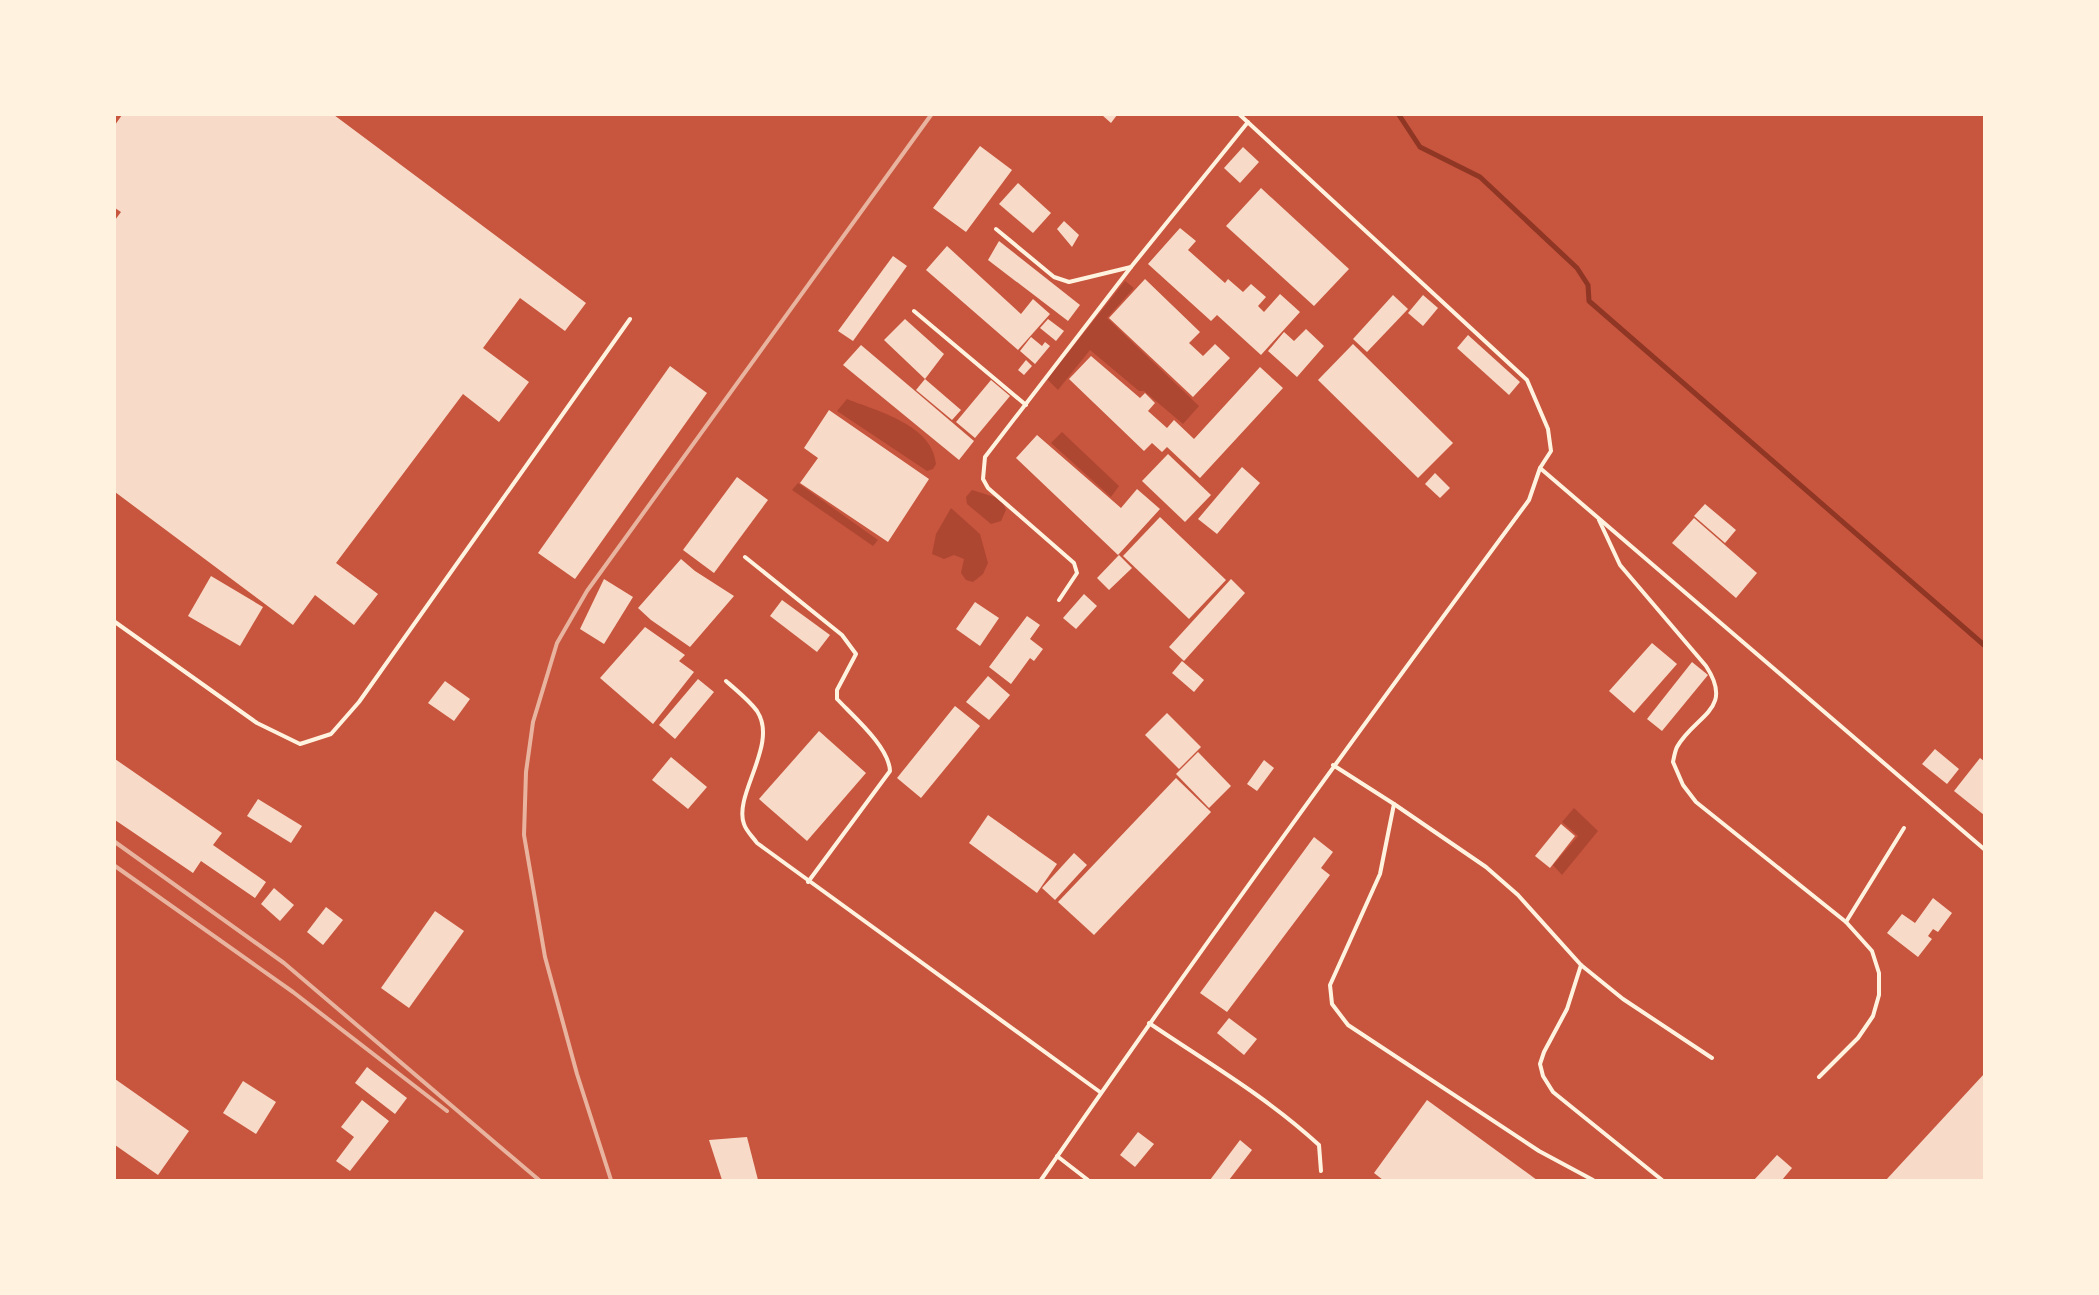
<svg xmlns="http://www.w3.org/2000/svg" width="2099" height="1295" font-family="Arial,sans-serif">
<rect width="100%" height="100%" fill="#c8553d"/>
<g fill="#ae4732">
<polygon points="1125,281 1134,288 1107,318 1199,406 1183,424 1144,391 1139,391 1090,350 1058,390 1047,379"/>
<path d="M847 399C877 411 933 425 936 464L933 469 927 471 837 411Z"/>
<polygon points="1062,432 1119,486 1111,497 1051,443"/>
<polygon points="798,483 878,540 873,546 792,490"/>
<polygon points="972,490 1001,499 1006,510 1001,521 991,524 967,504 966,497"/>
<polygon points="951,508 980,534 988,563 983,574 973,582 966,580 961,573 964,559 954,555 944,559 932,554 936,534"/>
<polygon points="1574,808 1598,831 1562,875 1553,865 1578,836 1562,822"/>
</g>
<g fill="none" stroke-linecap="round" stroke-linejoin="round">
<polyline stroke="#8f3625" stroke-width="5" points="1399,115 1420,147 1480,177 1577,268 1588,285 1589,301 1984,645"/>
</g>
<g fill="#f7dbc8">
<polygon points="122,115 334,115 586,303 565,331 520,298 483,348 529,382 499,422 463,394 336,563 378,594 354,625 315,595 293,625 115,492 115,220 121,212 115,208 115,125"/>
<polygon points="1102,115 1117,115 1111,123"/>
<polygon points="980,146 1012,170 966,232 933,208"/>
<polygon points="1243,147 1259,162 1240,183 1224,168"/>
<polygon points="1018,183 1051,213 1033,233 999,204"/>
<polygon points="1261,188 1349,269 1314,306 1226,226"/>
<polygon points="1064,221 1079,235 1072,247 1057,229"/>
<polygon points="1180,228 1196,241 1188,250 1225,283 1228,279 1243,292 1251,284 1266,297 1258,306 1264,312 1280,294 1300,312 1261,355 1217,315 1211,321 1148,264"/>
<polygon points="999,241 1080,305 1068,321 988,260"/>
<polygon points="947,246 1021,314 1033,299 1050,314 1018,350 926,270"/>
<polygon points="893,256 907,266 853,341 838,331"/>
<polygon points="1145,279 1200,332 1189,343 1203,356 1215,344 1230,358 1193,397 1109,318"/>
<polygon points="1393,295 1408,309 1367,352 1353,339"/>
<polygon points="1423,295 1438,308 1423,326 1408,313"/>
<polygon points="905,319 944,354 925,379 884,340"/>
<polygon points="1048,319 1064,331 1056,341 1040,328"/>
<polygon points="1306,329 1324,346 1297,377 1268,351 1284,332 1294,341"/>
<polygon points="1468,335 1520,382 1509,395 1457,348"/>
<polygon points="1031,337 1042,346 1045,342 1050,346 1035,364 1020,351"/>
<polygon points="1353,344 1453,443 1418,478 1318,380"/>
<polygon points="861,345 974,441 959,460 843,365"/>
<polygon points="1091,356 1140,398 1145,393 1155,403 1148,411 1167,428 1174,420 1194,439 1260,367 1283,388 1200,478 1167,447 1162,452 1152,443 1144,451 1069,379"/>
<polygon points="1026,360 1032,366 1024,375 1018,370"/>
<polygon points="670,366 707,393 575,579 538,553"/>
<polygon points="925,379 961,410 952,420 916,390"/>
<polygon points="991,380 1010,396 975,438 956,422"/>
<polygon points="829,410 929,479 888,542 800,483 818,458 804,448"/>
<polygon points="1037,435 1121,508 1137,489 1160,509 1118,555 1016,458"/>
<polygon points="1168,454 1211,495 1185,522 1142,481"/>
<polygon points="1242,467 1260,483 1217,534 1198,519"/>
<polygon points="1435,473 1450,488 1440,498 1425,484"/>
<polygon points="737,477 768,500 714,573 683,550"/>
<polygon points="1705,504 1736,530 1725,543 1694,516"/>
<polygon points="1160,517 1226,580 1189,619 1123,556"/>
<polygon points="1694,518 1757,573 1736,598 1672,543"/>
<polygon points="1119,555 1132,568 1109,590 1097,578"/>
<polygon points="681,559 695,571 734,596 690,647 651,620 638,608"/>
<polygon points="211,576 263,607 240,646 188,616"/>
<polygon points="604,579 633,597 604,644 580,629"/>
<polygon points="1231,579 1245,593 1184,661 1169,647"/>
<polygon points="1084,594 1097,606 1076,629 1063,618"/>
<polygon points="782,600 830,635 817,652 770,616"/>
<polygon points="975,602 999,618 980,646 956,629"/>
<polygon points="1027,616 1040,625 1030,639 1043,649 1034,661 1030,658 1011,684 989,667"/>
<polygon points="645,627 685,655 679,661 694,672 653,724 600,678"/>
<polygon points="1652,643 1677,664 1634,713 1609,691"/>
<polygon points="1182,661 1204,680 1194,692 1172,673"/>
<polygon points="1692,662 1708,675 1662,731 1647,719"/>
<polygon points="988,676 1010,695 989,720 966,702"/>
<polygon points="698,679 714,692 675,739 659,725"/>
<polygon points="445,681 470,699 454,721 428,703"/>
<polygon points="955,706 980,726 921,798 897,778"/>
<polygon points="1167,713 1201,747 1179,769 1145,735"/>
<polygon points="819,731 866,773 807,841 759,799"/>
<polygon points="1935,749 1959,769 1947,784 1922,764"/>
<polygon points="1198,752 1231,786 1209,808 1176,774"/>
<polygon points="671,757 707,787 688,809 652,780"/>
<polygon points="1980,758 1984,761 1984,815 1954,791"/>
<polygon points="115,759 222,833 213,845 266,882 255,898 201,861 193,873 115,820"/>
<polygon points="1264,760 1274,768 1257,791 1247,784"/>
<polygon points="1176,778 1211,812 1094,935 1058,902"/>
<polygon points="258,799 302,826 291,843 247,816"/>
<polygon points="988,815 1057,864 1037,893 969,843"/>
<polygon points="1561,824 1575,836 1550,868 1535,856"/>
<polygon points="1314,837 1333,852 1321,868 1330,875 1227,1012 1200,993"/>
<polygon points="1074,853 1087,865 1055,900 1042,888"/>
<polygon points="274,888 294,905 280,921 261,904"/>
<polygon points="1933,898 1952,913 1938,932 1933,929 1928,936 1932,939 1918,957 1887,933 1902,914 1915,923"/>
<polygon points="326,907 343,920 323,945 307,932"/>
<polygon points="435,911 464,931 409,1008 381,988"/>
<polygon points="1229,1018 1257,1039 1244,1055 1217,1033"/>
<polygon points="367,1067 407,1098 395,1114 355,1083"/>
<polygon points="1984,1074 1984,1180 1886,1180"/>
<polygon points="115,1079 189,1131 158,1175 115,1145"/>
<polygon points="243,1081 276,1102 256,1134 223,1113"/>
<polygon points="362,1100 389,1121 350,1171 336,1161 354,1137 341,1127"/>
<polygon points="1427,1100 1537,1180 1383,1180 1374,1173"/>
<polygon points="1138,1132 1154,1144 1135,1167 1120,1155"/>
<polygon points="747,1137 758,1180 722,1180 709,1140"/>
<polygon points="1240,1140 1252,1150 1229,1180 1210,1180"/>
<polygon points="1777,1155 1792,1168 1782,1180 1754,1180"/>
</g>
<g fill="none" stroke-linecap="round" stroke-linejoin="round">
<g stroke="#fff3e0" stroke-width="4">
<polyline points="996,229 1054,277 1069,282 1131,267"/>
<polyline points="914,311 1026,405"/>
<polyline points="1540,468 1984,849"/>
<path d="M1599 520 1620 565 1706 666C1735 710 1695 715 1677 747 1675 751 1674 757 1673 762L1683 785 1696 802 1846 922 1872 951 1879 973V995L1873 1016 1858 1038 1819 1077"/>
<path d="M745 557 842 635 856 654 837 690V699C854 717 889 747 890 771L808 882"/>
<polyline points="1059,600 1077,573 1074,563 988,488 983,479 985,457 1131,267 1248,122"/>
<polyline points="115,622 257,723 300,744 331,734 359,702 630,319"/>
<path d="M726 681C736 690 749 700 757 711 779 744 733 795 744 824 746 831 753 837 757 843L1100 1092"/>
<polyline points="1333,765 1394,804 1380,874 1330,985 1332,1004 1348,1025 1539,1151 1593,1180"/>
<polyline points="1394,804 1486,867 1518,895 1581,965 1623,999 1712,1058"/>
<polyline points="1846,922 1904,828"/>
<polyline points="1581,965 1567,1009 1544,1052 1540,1064 1543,1076 1553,1092 1662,1180"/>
<path d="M1149 1023C1208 1063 1267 1097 1319 1145L1321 1171"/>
<polyline points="1057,1156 1088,1180"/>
<path d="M1041 1180C1199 950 1363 725 1529 500L1540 468 1551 451 1548 429 1527 380 1240 115"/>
</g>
<g stroke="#e9b49f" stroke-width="4">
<polyline points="115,842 284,963 539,1180"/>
<polyline points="115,866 293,992 447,1111"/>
<polyline points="611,1180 577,1074 545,957 524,835 526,772 533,722 557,643 587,591 931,115"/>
</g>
</g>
<rect width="2099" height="1295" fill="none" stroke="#fff3e0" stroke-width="232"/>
</svg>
